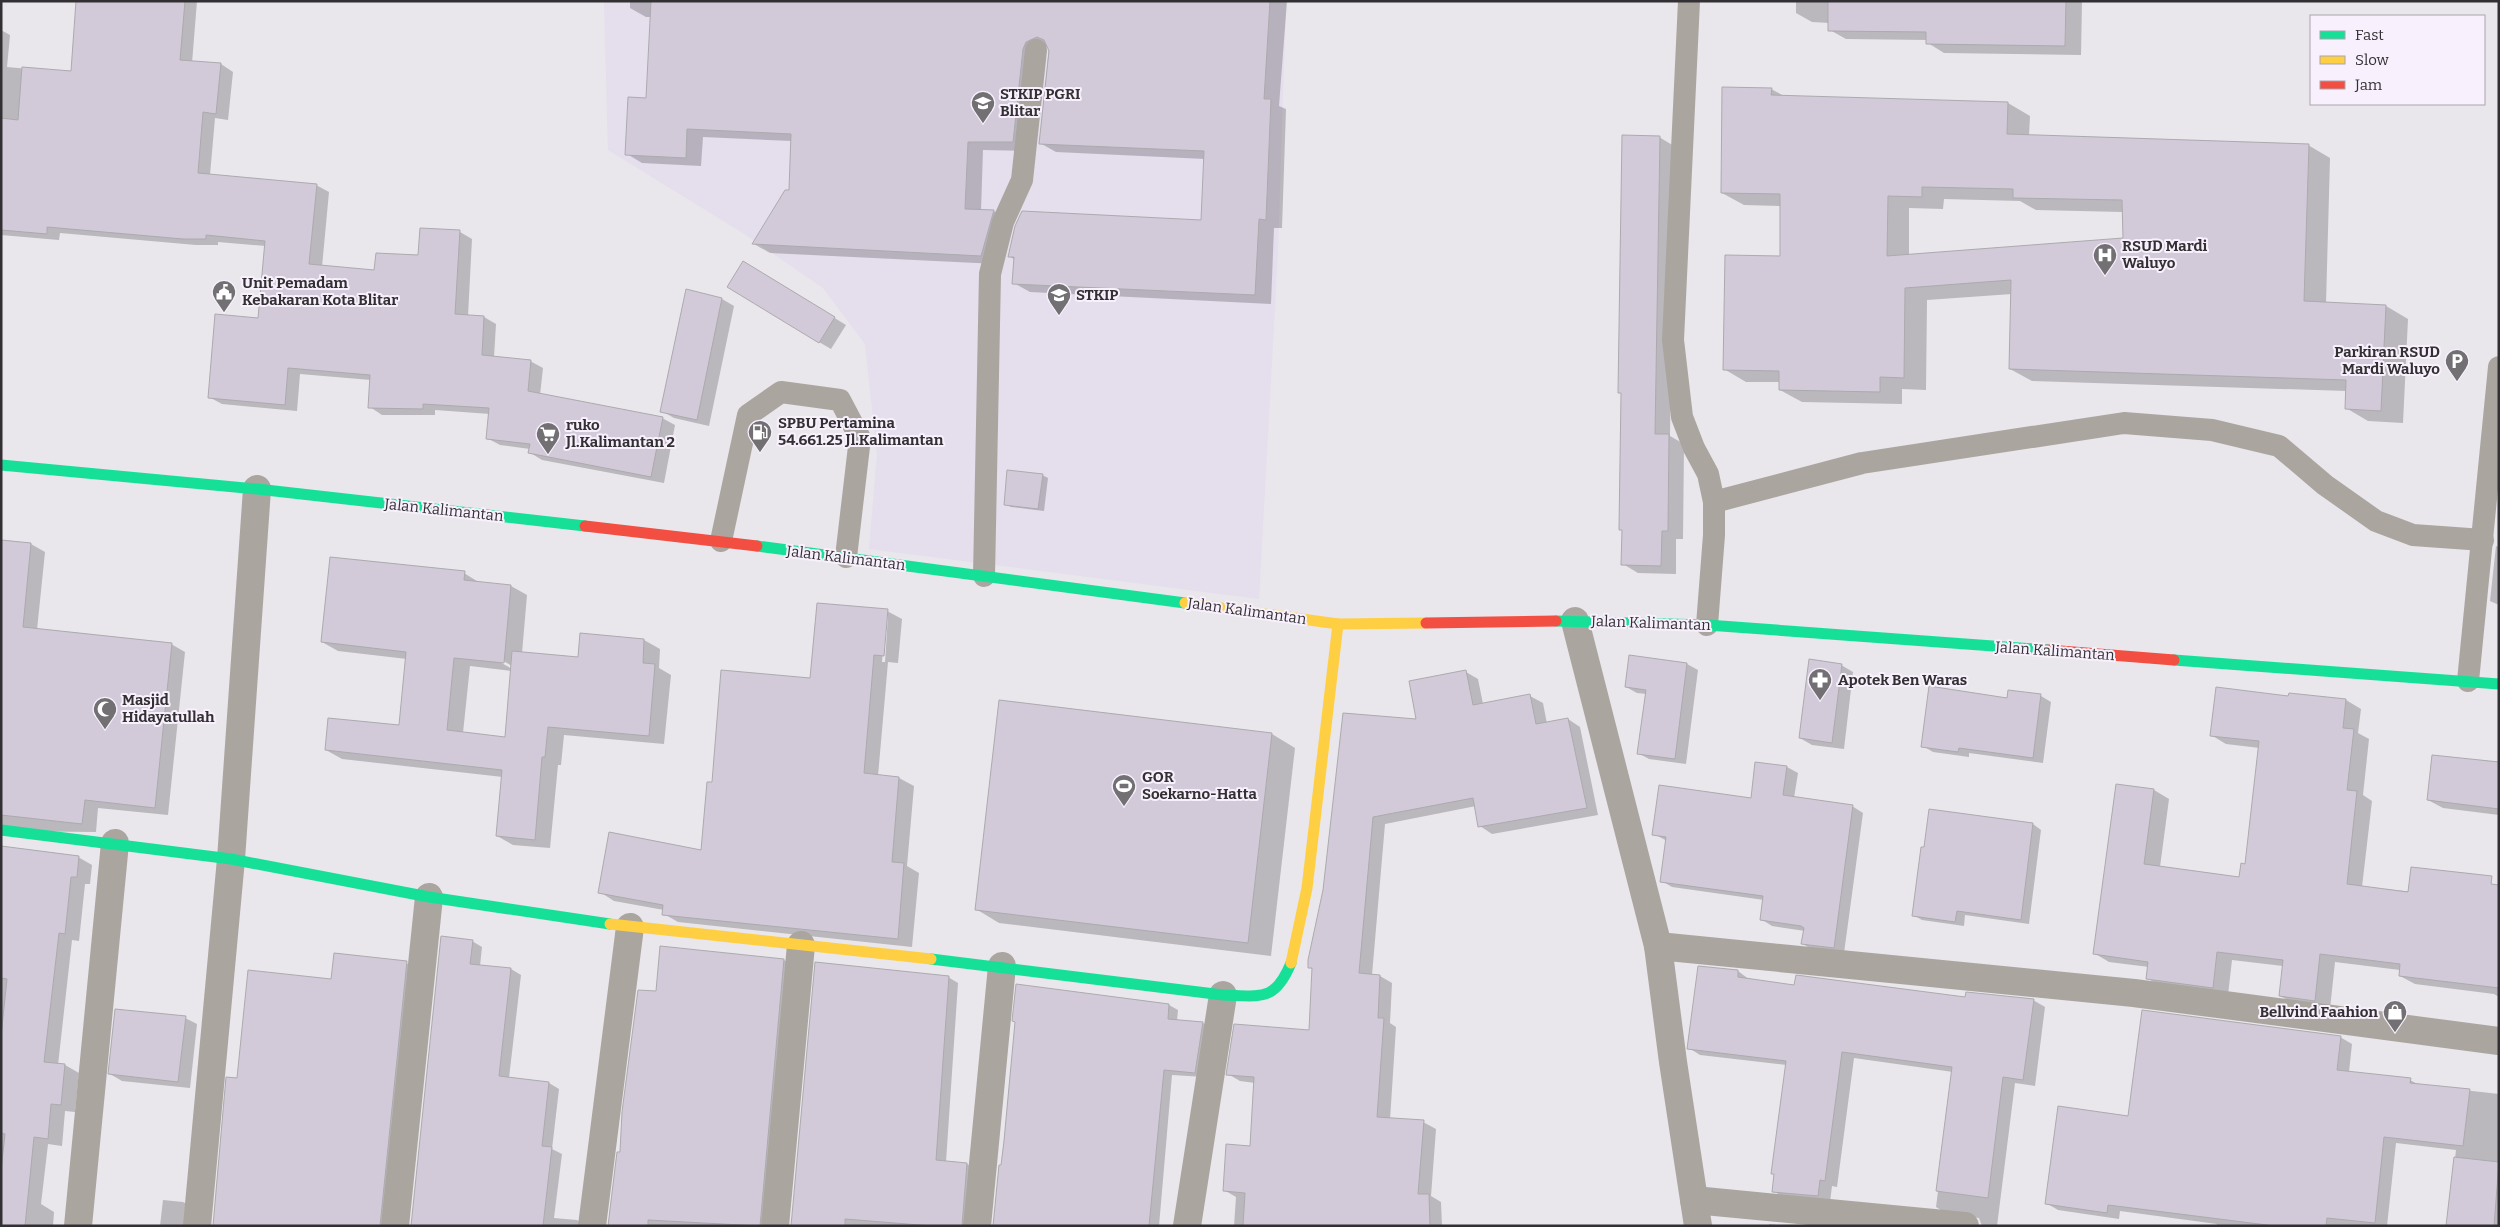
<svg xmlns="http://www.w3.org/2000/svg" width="2500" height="1227" font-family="Bitter,serif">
<rect width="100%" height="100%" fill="#e9e6ec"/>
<polygon fill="#e4deed" points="604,1 1286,1 1278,251 1259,599 869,549 877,455 865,344 823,288 746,235 608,150"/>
<g fill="#0003" fill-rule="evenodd">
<polygon points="77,1 197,1 192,63 221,64 233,72 228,120 215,118 210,175 316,185 329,192 322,267 376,272 420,257 460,232 472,239 468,316 484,317 496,324 494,357 530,361 543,368 540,395 662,418 675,425 664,483 542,460 529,452 530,449 500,445 487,438 490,414 435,410 435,415 382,415 370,407 371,380 300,374 297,411 222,404 209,397 260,319 266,246 218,242 218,245 196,245 60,233 59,240 1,235 1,30 10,35 7,67 72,73"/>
<polygon points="630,1 1287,1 1279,106 1286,109 1282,228 1274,228 1271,304 1030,292 1014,283 1015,260 1009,256 1202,221 1205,159 1056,152 1040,143 1049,46 1046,47 1028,151 983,150 981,211 994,211 1009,220 997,264 770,253 754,244 790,191 792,141 703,137 701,166 642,163 627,154 647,99 651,17 646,17 630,8"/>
<polygon points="1796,1 2082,1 2081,55 1944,53 1928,43 1928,40 1846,39 1830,30 1830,23 1812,22 1796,13"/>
<path d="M1771 89 1784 96 2008 103 2030 116 2029 136 2308 145 2330 158 2326 304 2386 306 2408 319 2403 423 2368 421 2346 408 2347 391 2032 381 2010 369 2012 294 1927 300 1926 390 1902 389V404L1802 402 1780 390V382H1746L1724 369 1781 258 1782 206 1744 205 1722 193ZM1944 199 2020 201 2036 210 2123 212 2124 239 1909 256V208L1943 209Z"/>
<polygon points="1659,137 1674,146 1670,436 1684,444 1683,539 1676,539 1676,574 1638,573 1623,564 1623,531 1620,529 1623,394"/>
<polygon points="755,269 846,325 831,349 819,342"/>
<polygon points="687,291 722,299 734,306 709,426 674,418 662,411"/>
<polygon points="1042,475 1048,478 1044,511 1011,507 1005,504"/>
<polygon points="1,541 31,544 45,552 37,630 171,644 185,652 168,815 98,808 96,832 1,831"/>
<polygon points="2496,546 2499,547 2499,605 2490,601"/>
<path d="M464 573 480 583 511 586 527 595 522 653 579 659 581 634 644 640 660 649 659 668 671 675 664 744 564 735 561 765H558L550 848 513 845 497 836 503 777 342 759 326 750 400 726 407 659 338 651 322 642ZM500 659 512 666V669L498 661ZM470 666 512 671 506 738 463 733Z"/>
<path d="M887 611 902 619 898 663 888 662 878 776 899 778 914 786 907 866 919 873 912 947 678 922 664 914V910L614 901 600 892 702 851 713 784 811 680ZM886 616H888L885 662H882Z"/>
<polygon points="1630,657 1687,664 1698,670 1686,764 1649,759 1638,753 1646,694 1637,693 1626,687"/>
<polygon points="1841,665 1853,672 1844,749 1812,745 1800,738"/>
<polygon points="1466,672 1478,679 1483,704 1530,696 1543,703 1547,724 1568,719 1580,727 1598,815 1492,834 1480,826 1476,806 1385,824 1372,975 1380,976 1392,983 1390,1023 1396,1027 1390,1120 1423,1122 1436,1129 1431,1196 1441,1202 1442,1226 1234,1226 1236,1197 1224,1190 1251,1148 1255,1083 1240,1081 1228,1074 1310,1031 1313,970 1309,967 1324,890 1418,720"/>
<polygon points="2009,692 2041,696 2051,702 2043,763 1969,753 1969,757 1933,752 1923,746 2008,699"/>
<polygon points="2290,697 2346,700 2361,709 2358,733 2369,739 2363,795 2372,801 2362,887 2499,900 2499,997 2494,994 2415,984 2400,976 2400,970 2335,962 2330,1009 2295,1004 2280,996 2283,966 2232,960 2228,995 2162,987 2147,978 2149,967 2109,962 2094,953 2117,786 2154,790 2169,799 2160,867 2240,878 2246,865 2260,748 2226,744 2211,735"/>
<polygon points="1272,734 1295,748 1271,956 999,923 976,909"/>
<polygon points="1756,763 1787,767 1798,773 1794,798 1852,806 1863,813 1844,953 1813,950 1803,944 1805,931 1772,926 1761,919 1764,900 1672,887 1662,881 1667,841 1654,834 1752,800"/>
<polygon points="2499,763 2499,815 2443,808 2428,800"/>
<polygon points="2033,824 2041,830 2029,924 1965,915 1964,926 1922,920 1913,915"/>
<polygon points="1,847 78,857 92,865 90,884 85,884 79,941 72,940 58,1065 65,1065 79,1073 75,1112 65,1111 62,1146 48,1144 41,1204 54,1212 53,1226 1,1226"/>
<polygon points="472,941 482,947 480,966 511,969 521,975 509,1078 549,1083 559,1089 552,1149 562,1154 554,1218 577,1220 586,1226 412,1226"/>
<polygon points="784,960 794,966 770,1226 609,1226 621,1153 658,993"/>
<polygon points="406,963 416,968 390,1226 214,1226 237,1079 332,980"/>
<polygon points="1700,967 1738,971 1750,980 1795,986 1966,999 2033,1000 2045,1007 2035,1086 2015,1083 1997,1226 1982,1226 1979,1218 1947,1214 1936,1207 1953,1072 1854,1058 1837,1187 1832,1186 1830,1202 1785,1198 1773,1191 1776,1175 1773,1173 1787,1065 1700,1055 1689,1048"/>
<polygon points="948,977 958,983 946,1162 967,1164 977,1170 972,1226 792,1226"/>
<polygon points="1017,985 1169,1005 1178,1010 1177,1021 1203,1023 1212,1028 1204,1077 1172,1075 1159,1226 993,1226 1002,1167 1016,1022"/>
<polygon points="185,1018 197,1024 190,1088 122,1081 110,1074"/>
<polygon points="2340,1037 2352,1044 2349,1072 2410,1080 2419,1085 2499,1094 2499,1226 2447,1226 2456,1150 2396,1143 2387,1226 2216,1226 2217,1224 2120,1211 2119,1219 2058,1210 2046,1203 2129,1117"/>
<polygon points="163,1200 183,1202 193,1208 192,1226 160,1226"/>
<polygon points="1769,1224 1786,1226 1769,1226"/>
</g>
<g fill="#d2cad9" stroke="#acaaae" fill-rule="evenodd">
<polygon points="76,1 185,1 180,60 221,63 216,114 203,112 198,173 317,184 309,264 374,270 376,253 418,255 420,228 460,230 455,314 484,316 482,355 531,360 528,391 663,417 651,477 528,453 530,444 486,439 489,408 423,404 423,409 368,408 370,375 288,368 285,405 208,398 215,314 258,318 265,241 206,235 206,239 183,239 47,227 47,234 1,230 1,118 18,120 22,67 71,71"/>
<polygon points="651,1 1270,1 1264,99 1271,99 1266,220 1259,219 1255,295 1012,284 1014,257 1008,257 1015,226 1022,211 1201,220 1204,151 1039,144 1049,51 1044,40 1037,37 1026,42 1023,49 1013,142 968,142 965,209 994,210 981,256 752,244 785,190 789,190 791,134 687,129 686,158 625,155 628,97 646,98"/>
<polygon points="1828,1 2066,1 2065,46 1926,44 1926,32 1828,31"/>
<path d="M1722 87 1772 88 1771 95 2008 102 2007 134 2309 144 2304 301 2386 305 2381 411 2345 409 2346 380 2009 369 2011 280 1905 288 1904 378 1880 377V392L1779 390V371L1723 370 1725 255 1780 256V194L1721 193ZM1922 187 2013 189V198L2122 200 2123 238 1887 256 1888 196 1922 197Z"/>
<polygon points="1622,135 1660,136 1655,434 1669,434 1668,531 1662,531 1661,566 1621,565 1622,530 1619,530 1621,393 1618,393"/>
<polygon points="743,261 835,317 819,343 727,287"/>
<polygon points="686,289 722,298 697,420 660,412"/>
<polygon points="1007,470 1043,474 1038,509 1004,505"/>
<polygon points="1,540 31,543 23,627 172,643 155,808 85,800 82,824 1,815"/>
<polygon points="330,557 465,571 464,580 511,585 504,663 454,658 447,730 505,737 512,651 578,657 580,633 644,639 643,663 655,664 649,736 548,727 545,757 542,757 535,840 496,836 502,770 325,750 328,718 399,725 406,652 321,642"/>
<polygon points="817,603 888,609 884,656 874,655 864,773 899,777 892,862 904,863 898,939 662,915 663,905 598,893 609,832 701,850 707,782 712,782 721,670 810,678"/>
<polygon points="1629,655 1687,663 1675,759 1637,754 1646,690 1625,687"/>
<polygon points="1809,659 1842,664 1832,743 1799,738"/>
<polygon points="1466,670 1473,705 1530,694 1536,724 1568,718 1587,808 1478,827 1473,798 1373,817 1359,973 1380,975 1378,1018 1384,1018 1377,1117 1424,1120 1418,1194 1429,1194 1430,1226 1243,1226 1245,1193 1223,1191 1226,1144 1250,1146 1254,1077 1226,1075 1234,1024 1309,1030 1312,968 1308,968 1308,960 1323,890 1343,713 1416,719 1409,681"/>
<polygon points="1929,686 2007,698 2008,690 2041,694 2033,758 1959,748 1958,752 1921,747"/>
<polygon points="2216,687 2288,696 2289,693 2346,699 2343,728 2354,729 2347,790 2357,791 2347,884 2408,892 2411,867 2492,876 2491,884 2499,885 2499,988 2399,976 2400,964 2320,954 2315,1001 2279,996 2283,960 2217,952 2213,988 2146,979 2148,962 2093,954 2116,784 2154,789 2144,864 2239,877 2241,863 2245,864 2259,741 2210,736"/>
<polygon points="999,700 1272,733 1248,943 975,910"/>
<polygon points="2432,755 2499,762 2499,809 2427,800"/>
<polygon points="1755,762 1787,766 1783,795 1853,805 1834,948 1801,944 1804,928 1801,926 1760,920 1763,896 1660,882 1666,837 1652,835 1659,785 1751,798"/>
<polygon points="1929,809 2033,823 2021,920 1957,911 1955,922 1912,916 1921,847 1924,847"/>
<polygon points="1,846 79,856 77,877 71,877 65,934 59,933 44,1062 65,1064 61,1105 51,1104 48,1139 34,1137 25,1226 1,1226 1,1170 5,1134 1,1133 1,1036 7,979 1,978"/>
<polygon points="441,936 473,940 470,964 511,968 499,1076 549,1082 542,1146 552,1147 543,1226 411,1226"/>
<polygon points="660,946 784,959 760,1226 648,1220 648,1226 608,1226 617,1152 620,1152 622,1112 638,990 656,991"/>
<polygon points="334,953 407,961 380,1226 213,1226 226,1077 237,1078 248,970 331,979"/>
<polygon points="815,962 949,976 936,1160 967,1163 962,1226 932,1226 845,1219 845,1226 791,1226"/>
<polygon points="1698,966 1738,970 1738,977 1794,985 1796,975 1965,997 1966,992 2034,999 2023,1080 2003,1077 1988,1198 1936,1191 1952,1067 1842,1052 1825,1181 1820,1180 1818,1196 1772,1192 1774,1174 1771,1174 1786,1061 1687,1049"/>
<polygon points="1016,984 1169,1004 1168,1019 1203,1022 1195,1073 1164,1070 1149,1226 993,1226 999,1165 1001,1165 1004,1141 1015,1022 1012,1021"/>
<polygon points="115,1009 186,1016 178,1082 108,1074"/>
<polygon points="2142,1010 2341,1036 2337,1070 2411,1078 2410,1083 2470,1089 2463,1146 2384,1137 2375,1223 2327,1218 2326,1226 2275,1226 2108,1205 2107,1213 2045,1204 2058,1106 2128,1116"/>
<polygon points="2454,1157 2499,1162 2494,1226 2446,1226"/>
</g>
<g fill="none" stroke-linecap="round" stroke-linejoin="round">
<g stroke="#aaa59f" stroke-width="22">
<polyline points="1689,1 1673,340 1682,417 1694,448 1708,474 1714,502 1714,535 1707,625"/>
<polyline points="1714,502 1862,463 2124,423 2212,430 2279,446 2325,485 2376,521 2413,535 2483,540"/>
<polyline points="721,541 748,415 781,392 840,400 860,438 846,557"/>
<polyline points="984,576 990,274 1003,222 1022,180 1036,50"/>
<polyline points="2468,681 2499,367"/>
</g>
<g stroke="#aaa59f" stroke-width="28">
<polyline points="1575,621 1658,946 1673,1062 1698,1226"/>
<polyline points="1658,946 2134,993 2499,1041"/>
<polyline points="1694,1200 1965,1226"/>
<polyline points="78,1226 115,843"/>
<polyline points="197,1226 231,859 257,489"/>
<polyline points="395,1226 429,897"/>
<polyline points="592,1226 630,927"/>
<polyline points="775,1226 801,945"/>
<polyline points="977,1226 1002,966"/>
<polyline points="1187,1226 1223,995"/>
</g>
<g stroke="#16e098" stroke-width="11">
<polyline points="1,465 257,489 585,526"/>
<polyline points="757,546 1185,603"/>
<polyline points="1556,621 1707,625 2048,650"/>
<polyline points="2174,660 2499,684"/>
<polyline points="1,830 231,859 429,897 610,924"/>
<path d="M931 959 1223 995C1261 996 1275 1002 1291 963"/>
</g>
<g stroke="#ffcf43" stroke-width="11">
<polyline points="1185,603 1338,624 1426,623"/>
<polyline points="610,924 931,959"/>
<polyline points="1291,963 1307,888 1338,624"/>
</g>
<g stroke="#f24e42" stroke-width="11">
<polyline points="585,526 757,546"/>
<polyline points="1426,623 1556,621"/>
<polyline points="2048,650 2174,660"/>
</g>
</g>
<defs>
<g id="school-pin" transform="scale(1.25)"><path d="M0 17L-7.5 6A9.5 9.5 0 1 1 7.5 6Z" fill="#737074" stroke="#f8f1fd"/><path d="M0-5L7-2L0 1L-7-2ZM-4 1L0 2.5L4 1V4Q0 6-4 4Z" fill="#fff"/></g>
<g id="hospital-pin" transform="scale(1.25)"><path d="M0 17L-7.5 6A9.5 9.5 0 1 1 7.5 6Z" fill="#737074" stroke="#f8f1fd"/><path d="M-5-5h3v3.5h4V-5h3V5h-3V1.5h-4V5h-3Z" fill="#fff"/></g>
<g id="civic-pin" transform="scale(1.25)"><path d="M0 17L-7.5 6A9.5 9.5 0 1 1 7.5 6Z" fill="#737074" stroke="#f8f1fd"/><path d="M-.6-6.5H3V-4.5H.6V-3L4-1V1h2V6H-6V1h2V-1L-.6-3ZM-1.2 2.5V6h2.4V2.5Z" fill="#fff"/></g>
<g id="university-pin" transform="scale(1.25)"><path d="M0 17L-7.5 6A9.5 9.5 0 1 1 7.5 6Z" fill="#737074" stroke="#f8f1fd"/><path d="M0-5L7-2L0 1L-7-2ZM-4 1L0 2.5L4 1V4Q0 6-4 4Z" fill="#fff"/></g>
<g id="parking-pin" transform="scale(1.25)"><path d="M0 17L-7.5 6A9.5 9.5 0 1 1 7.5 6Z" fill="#737074" stroke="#f8f1fd"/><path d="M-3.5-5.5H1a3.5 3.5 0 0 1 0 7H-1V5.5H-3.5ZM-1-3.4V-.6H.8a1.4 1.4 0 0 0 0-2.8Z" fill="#fff"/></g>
<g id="fuel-pin" transform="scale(1.25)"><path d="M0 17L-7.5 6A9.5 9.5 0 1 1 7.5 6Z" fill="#737074" stroke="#f8f1fd"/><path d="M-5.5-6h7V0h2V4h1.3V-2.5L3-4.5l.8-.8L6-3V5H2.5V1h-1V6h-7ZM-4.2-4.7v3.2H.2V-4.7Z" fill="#fff"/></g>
<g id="supermarket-pin" transform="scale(1.25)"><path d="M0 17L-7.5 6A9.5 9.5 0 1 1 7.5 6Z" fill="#737074" stroke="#f8f1fd"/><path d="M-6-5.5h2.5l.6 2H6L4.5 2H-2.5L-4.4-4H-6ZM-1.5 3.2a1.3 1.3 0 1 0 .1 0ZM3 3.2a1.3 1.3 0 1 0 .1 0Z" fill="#fff"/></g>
<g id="pharmacy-pin" transform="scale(1.25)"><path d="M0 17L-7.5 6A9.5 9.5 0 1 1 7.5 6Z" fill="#737074" stroke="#f8f1fd"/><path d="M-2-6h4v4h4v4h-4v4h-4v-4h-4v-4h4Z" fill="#fff"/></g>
<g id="mosque-pin" transform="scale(1.25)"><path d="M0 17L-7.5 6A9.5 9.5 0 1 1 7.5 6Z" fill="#737074" stroke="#f8f1fd"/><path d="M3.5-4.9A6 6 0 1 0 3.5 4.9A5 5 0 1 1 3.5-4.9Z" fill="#fff"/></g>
<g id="stadium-pin" transform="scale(1.25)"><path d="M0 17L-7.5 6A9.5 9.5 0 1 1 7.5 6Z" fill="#737074" stroke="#f8f1fd"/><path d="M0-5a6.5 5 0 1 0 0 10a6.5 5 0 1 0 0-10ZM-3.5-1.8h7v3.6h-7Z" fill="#fff"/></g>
<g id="shop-pin" transform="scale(1.25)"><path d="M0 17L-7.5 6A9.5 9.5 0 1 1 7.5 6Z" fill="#737074" stroke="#f8f1fd"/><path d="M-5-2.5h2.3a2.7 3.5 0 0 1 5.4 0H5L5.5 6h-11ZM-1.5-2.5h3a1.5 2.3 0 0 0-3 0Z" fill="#fff"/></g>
</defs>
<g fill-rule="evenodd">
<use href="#school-pin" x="983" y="103"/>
<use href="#hospital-pin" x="2105" y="255"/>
<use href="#civic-pin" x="224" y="292"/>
<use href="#university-pin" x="1059" y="295"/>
<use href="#parking-pin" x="2457" y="361"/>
<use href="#fuel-pin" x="760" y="432"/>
<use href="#supermarket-pin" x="548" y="434"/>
<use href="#pharmacy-pin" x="1820" y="680"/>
<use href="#mosque-pin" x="105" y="709"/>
<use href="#stadium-pin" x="1124" y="786"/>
<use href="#shop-pin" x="2395" y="1012"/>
</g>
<g text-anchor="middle" stroke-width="4" stroke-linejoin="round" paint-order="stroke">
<g font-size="15" font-weight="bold" fill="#333034" stroke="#f8f1fd" text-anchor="start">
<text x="1000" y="99">STKIP PGRI<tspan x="1000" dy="17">Blitar</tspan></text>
<text x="2122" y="251">RSUD Mardi<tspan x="2122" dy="17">Waluyo</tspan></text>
<text x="242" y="288">Unit Pemadam<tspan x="242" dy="17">Kebakaran Kota Blitar</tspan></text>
<text x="1076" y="300">STKIP</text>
<text x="2440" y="357" text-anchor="end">Parkiran RSUD<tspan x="2440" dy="17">Mardi Waluyo</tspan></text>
<text x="778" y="428">SPBU Pertamina<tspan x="778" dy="17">54.661.25 Jl.Kalimantan</tspan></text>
<text x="566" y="430">ruko<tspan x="566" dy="17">Jl.Kalimantan 2</tspan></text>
<text x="1838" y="685">Apotek Ben Waras</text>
<text x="122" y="705">Masjid<tspan x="122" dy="17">Hidayatullah</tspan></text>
<text x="1142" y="782">GOR<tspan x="1142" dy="17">Soekarno-Hatta</tspan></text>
<text x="2378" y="1017" text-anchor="end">Bellvind Faahion</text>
</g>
<g font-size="15" fill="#333034" stroke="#f8f1fd">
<text transform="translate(444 510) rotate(6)" y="5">Jalan Kalimantan</text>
<text transform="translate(846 558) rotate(7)" y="5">Jalan Kalimantan</text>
<text transform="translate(1247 611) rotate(8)" y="5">Jalan Kalimantan</text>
<text transform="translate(1651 623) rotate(2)" y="5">Jalan Kalimantan</text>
<text transform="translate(2055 651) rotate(4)" y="5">Jalan Kalimantan</text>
</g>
</g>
<rect width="2500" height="1227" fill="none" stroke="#333034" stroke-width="5"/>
<rect x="2310" y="15" width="175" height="90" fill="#f8f1fd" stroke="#a9a4ad"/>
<rect x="2320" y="31" width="25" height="8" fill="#16e098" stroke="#a9a4ad"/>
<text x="2355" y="40" font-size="15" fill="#333034">Fast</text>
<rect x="2320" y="56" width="25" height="8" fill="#ffcf43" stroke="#a9a4ad"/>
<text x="2355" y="65" font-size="15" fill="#333034">Slow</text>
<rect x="2320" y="81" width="25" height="8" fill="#f24e42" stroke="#a9a4ad"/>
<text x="2355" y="90" font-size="15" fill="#333034">Jam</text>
</svg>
